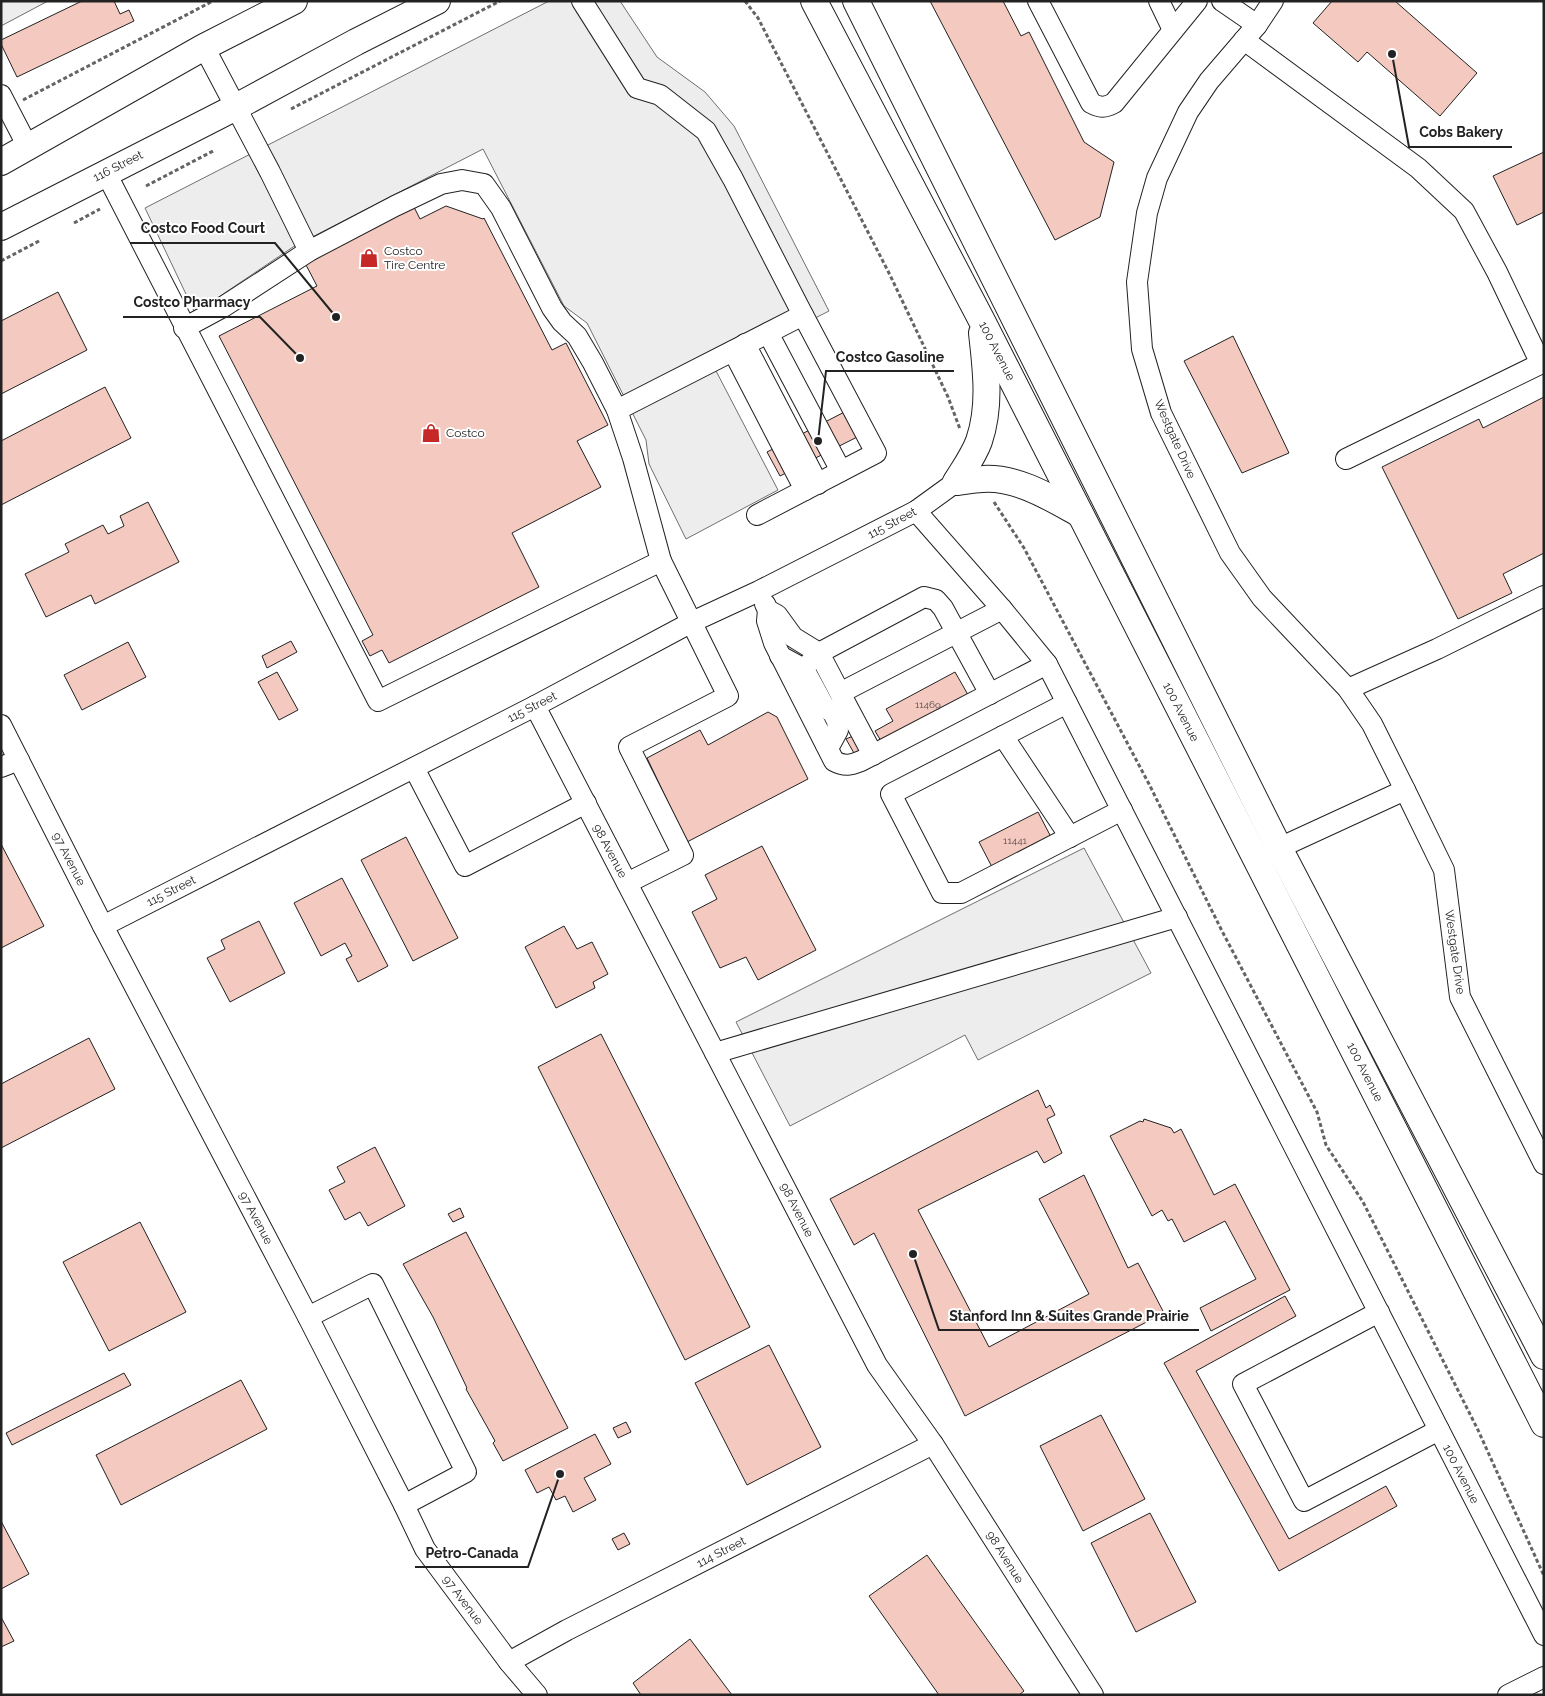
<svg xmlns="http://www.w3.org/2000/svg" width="1545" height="1696" font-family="Raleway,sans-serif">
<rect width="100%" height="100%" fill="#fff"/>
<g fill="#ededed" stroke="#6f6f6f">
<polygon points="1,1 48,1 1,26"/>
<polygon points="549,1 620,1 657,57 705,92 734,126 829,311 715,369 778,490 686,539 649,464 646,440 587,323 564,306 483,149 293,247 195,313 145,208"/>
<polygon points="1084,848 1151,973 978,1060 965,1035 790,1126 736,1022"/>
</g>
<g fill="#f3c9c0" stroke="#222">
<polygon points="82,1 114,1 120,14 129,10 134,21 17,77 1,44 1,40"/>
<polygon points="930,1 1003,1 1021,36 1029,32 1084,142 1114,162 1100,217 1055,240"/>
<polygon points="1332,1 1395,1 1477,73 1440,116 1367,52 1358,62 1313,23"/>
<polygon points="1544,152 1544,212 1517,225 1493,176"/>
<polygon points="446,206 483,219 484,218 552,350 566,343 608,425 577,441 601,487 512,533 539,587 389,663 382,650 370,656 362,641 373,635 219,336 317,286 305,263 414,207 420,219"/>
<polygon points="58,292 87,350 1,394 1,321"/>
<polygon points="1233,336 1289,453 1242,473 1184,361"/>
<polygon points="105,387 131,438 1,505 1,441"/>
<polygon points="1544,397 1544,553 1503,574 1512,593 1458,619 1382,467 1479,419 1483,428"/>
<polygon points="856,406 869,431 780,476 767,452"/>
<polygon points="148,502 179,562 95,604 91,595 46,617 25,574 69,552 65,544 103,525 108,534 124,526 120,516"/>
<polygon points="291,641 297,652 267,668 262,656"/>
<polygon points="128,642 146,677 82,710 64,675"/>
<polygon points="277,672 298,710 279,720 258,682"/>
<polygon points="955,672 971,700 884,746 875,731 893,721 886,709"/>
<polygon points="768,712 777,717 808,779 687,842 647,758 700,730 708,745"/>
<polygon points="853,736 862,752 855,755 846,739"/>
<polygon points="1038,812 1051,837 992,867 979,842"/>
<polygon points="406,837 458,938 413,961 361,860"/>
<polygon points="1,844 44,926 1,948"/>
<polygon points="762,846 816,950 758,980 746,957 720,968 692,912 717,899 705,875"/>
<polygon points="342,878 388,966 358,982 346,959 352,956 345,943 321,956 294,903"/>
<polygon points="259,921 285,973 230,1002 207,958 225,949 221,940"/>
<polygon points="564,926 577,949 592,942 608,974 593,982 595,988 556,1008 525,947"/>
<polygon points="601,1034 750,1327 685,1360 538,1067"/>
<polygon points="89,1038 115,1089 1,1148 1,1084"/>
<polygon points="1038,1090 1046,1108 1050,1105 1055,1115 1047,1119 1062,1153 1044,1163 1037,1151 918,1210 989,1347 1089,1294 1039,1199 1084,1175 1128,1268 1138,1263 1164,1313 965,1416 874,1233 854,1245 830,1199"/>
<polygon points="1144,1119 1171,1128 1174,1133 1181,1129 1214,1195 1235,1184 1290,1290 1211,1331 1200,1308 1256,1279 1225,1221 1184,1242 1172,1219 1168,1221 1162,1210 1152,1216 1110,1136 1140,1121 1143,1122"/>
<polygon points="375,1147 405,1206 368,1226 360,1212 345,1220 329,1190 345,1182 337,1167"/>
<polygon points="460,1208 464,1217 453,1222 448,1214"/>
<polygon points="140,1222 186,1312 109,1351 63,1262"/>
<polygon points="466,1232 568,1428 503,1461 493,1443 495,1441 466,1389 467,1388 433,1317 403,1264"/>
<polygon points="1285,1296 1296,1316 1196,1371 1289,1539 1386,1486 1397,1506 1279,1571 1164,1363"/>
<polygon points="769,1345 821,1447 747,1485 695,1383"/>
<polygon points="124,1373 131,1385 12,1445 6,1433"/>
<polygon points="241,1380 267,1429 121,1505 96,1455"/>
<polygon points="1101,1415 1145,1499 1083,1531 1040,1446"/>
<polygon points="626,1422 631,1432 618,1438 613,1428"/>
<polygon points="595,1434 611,1464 584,1478 596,1500 573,1512 565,1496 556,1500 549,1487 537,1493 525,1470"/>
<polygon points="1150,1513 1196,1602 1136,1632 1091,1543"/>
<polygon points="1,1521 29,1574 1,1589"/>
<polygon points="624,1533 630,1544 618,1550 612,1539"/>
<polygon points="927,1555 1024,1691 1019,1695 939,1695 869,1596"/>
<polygon points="1,1617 14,1641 1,1647"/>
<polygon points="690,1639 732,1695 641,1695 633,1683"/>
</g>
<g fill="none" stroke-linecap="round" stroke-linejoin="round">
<g stroke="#222" stroke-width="22">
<g id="minor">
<polyline points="582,1 637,88 660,95 706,131 733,179 803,315 617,410"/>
<path d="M1038 1 1091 103C1100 108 1105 108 1114 103L1197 1"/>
<polyline points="1159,1 1173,30"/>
<polyline points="1222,1 1257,25"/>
<polyline points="1273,1 1257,25 1209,81 1188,112 1157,178 1147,213 1137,282 1142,349 1161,413 1230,553 1262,598 1348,689 1372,724 1405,790 1444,870 1460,997 1544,1164"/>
<polyline points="1244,40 1418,168 1464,211 1497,272 1541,364"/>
<polyline points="204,47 270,172 309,251"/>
<polyline points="1,95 28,147"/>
<polyline points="106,173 378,701 661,561 728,696 629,747 683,855 627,883"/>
<polyline points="184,328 223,307 309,251 395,206 441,184 462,180 484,184 501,208 552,308 562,322 577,336 593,363 617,410 633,458 661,561"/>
<polyline points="768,333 841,471"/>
<polyline points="745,344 818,484"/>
<polyline points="733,351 805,490"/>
<polyline points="1346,459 1544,362"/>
<polyline points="916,511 1002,609 1047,664 1544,1635"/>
<polyline points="757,515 876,453 803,315"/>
<polyline points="765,604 768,610 777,615 793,637 819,653 811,661"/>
<path d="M768 610 767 621 774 643 834 761C845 767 851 765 861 761L1047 664"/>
<polyline points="780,656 804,669 824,706 833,713 837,721 838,730 831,743 826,745"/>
<polyline points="1348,689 1437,649 1544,596"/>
<polyline points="840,693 873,755"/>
<polyline points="990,694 943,608 936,600 924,597 819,653 840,693 1002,609"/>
<polyline points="1067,703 891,794 942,893 961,893 1122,810"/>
<polyline points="535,706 877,1365 933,1444 1093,1695"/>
<polyline points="1,725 103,926 308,1317 404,1505 425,1549 509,1662 537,1695"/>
<polyline points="1003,736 1070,837"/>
<polyline points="1,767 19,760"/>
<polyline points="414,768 465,866 586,803"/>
<polyline points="1279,848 1405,790"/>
<polyline points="103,926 535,706 692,622 759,591 916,511 956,482"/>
<polyline points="715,1053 1177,917"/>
<polyline points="1379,1312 1243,1384 1304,1501 1439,1430"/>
<polyline points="308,1317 373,1284 466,1472 404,1505"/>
<polyline points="509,1662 567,1630 933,1444"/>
<polyline points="1508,1695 1544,1677"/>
</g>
</g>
<g stroke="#222" stroke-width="28">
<g id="major">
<polyline points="814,1 981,319 1544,1424"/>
<polyline points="856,1 1279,848 1544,1356"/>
<polyline points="1,162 204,47 294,1"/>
<polyline points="1,227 236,107 356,42 437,1"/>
<path d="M956 482C964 469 974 455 979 441 991 406 986 369 982 333"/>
<path d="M956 482C965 481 974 479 983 479 1018 477 1051 498 1080 514"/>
</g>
</g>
<g stroke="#646464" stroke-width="3" stroke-dasharray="4 2.5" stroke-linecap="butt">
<polyline points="745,1 758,18 890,275 948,397 960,429"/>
<polyline points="23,100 213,1"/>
<polyline points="291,109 500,1"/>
<polyline points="146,186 215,150"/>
<polyline points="74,223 100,209"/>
<polyline points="1,261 41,240"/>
<polyline points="994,502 1024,548 1149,784 1222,931 1317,1112 1326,1145 1363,1202 1478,1430 1544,1576"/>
</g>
<use href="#minor" stroke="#fff" stroke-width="20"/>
<use href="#major" stroke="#fff" stroke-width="26"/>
</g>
<defs>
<g id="shop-bare" transform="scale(1.5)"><path d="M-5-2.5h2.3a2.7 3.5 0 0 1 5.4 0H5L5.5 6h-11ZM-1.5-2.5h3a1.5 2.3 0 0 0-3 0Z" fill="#c62828" stroke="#fff" stroke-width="2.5" paint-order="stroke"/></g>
</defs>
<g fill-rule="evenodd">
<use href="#shop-bare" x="369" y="258"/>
<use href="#shop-bare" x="431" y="433"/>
</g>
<g text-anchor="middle" stroke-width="4" stroke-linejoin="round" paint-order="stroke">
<g font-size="10" fill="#564c4a">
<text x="928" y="708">11469</text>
<text x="1015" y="844">11441</text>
</g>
<g font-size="12" fill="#222" stroke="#fff">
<text transform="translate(118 166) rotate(-27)" y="4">116 Street</text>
<text transform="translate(997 351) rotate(63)" y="4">100 Avenue</text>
<text transform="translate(1175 439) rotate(66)" y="4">Westgate Drive</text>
<text transform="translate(892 523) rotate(-28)" y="4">115 Street</text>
<text transform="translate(532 707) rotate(-27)" y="4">115 Street</text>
<text transform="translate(1181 712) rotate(63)" y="4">100 Avenue</text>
<text transform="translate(610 851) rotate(62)" y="4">98 Avenue</text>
<text transform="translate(69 859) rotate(63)" y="4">97 Avenue</text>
<text transform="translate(171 891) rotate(-27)" y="4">115 Street</text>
<text transform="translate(1455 952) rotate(82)" y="4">Westgate Drive</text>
<text transform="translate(1365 1072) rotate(63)" y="4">100 Avenue</text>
<text transform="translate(797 1210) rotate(63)" y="4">98 Avenue</text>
<text transform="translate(256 1218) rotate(62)" y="4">97 Avenue</text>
<text transform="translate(1461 1474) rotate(63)" y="4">100 Avenue</text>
<text transform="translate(721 1552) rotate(-27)" y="4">114 Street</text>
<text transform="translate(1005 1557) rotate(58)" y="4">98 Avenue</text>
<text transform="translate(463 1600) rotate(53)" y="4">97 Avenue</text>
</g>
<g font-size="12" fill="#222" stroke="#fff" text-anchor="start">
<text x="384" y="255">Costco<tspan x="384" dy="14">Tire Centre</tspan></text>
<text x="446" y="437">Costco</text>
</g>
</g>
<path fill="none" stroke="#222" stroke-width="2" d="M1392 54L1409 147H1512M336 317L275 243H130M300 358L260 317H123M818 441L826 371H954M913 1254L939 1330H1199M560 1474L528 1567H415"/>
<g fill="#222" stroke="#fff" stroke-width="2">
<circle cx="1392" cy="54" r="5"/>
<circle cx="336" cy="317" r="5"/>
<circle cx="300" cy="358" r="5"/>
<circle cx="818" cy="441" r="5"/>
<circle cx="913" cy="1254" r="5"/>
<circle cx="560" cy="1474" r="5"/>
</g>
<g font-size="14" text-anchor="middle" font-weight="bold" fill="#222" stroke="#fff" stroke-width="4" stroke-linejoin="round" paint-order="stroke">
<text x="1461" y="137">Cobs Bakery</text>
<text x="203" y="233">Costco Food Court</text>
<text x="192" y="307">Costco Pharmacy</text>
<text x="890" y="362">Costco Gasoline</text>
<text x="1069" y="1321">Stanford Inn &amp; Suites Grande Prairie</text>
<text x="472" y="1558">Petro-Canada</text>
</g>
<rect width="1545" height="1696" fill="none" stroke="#222222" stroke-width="5"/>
</svg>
